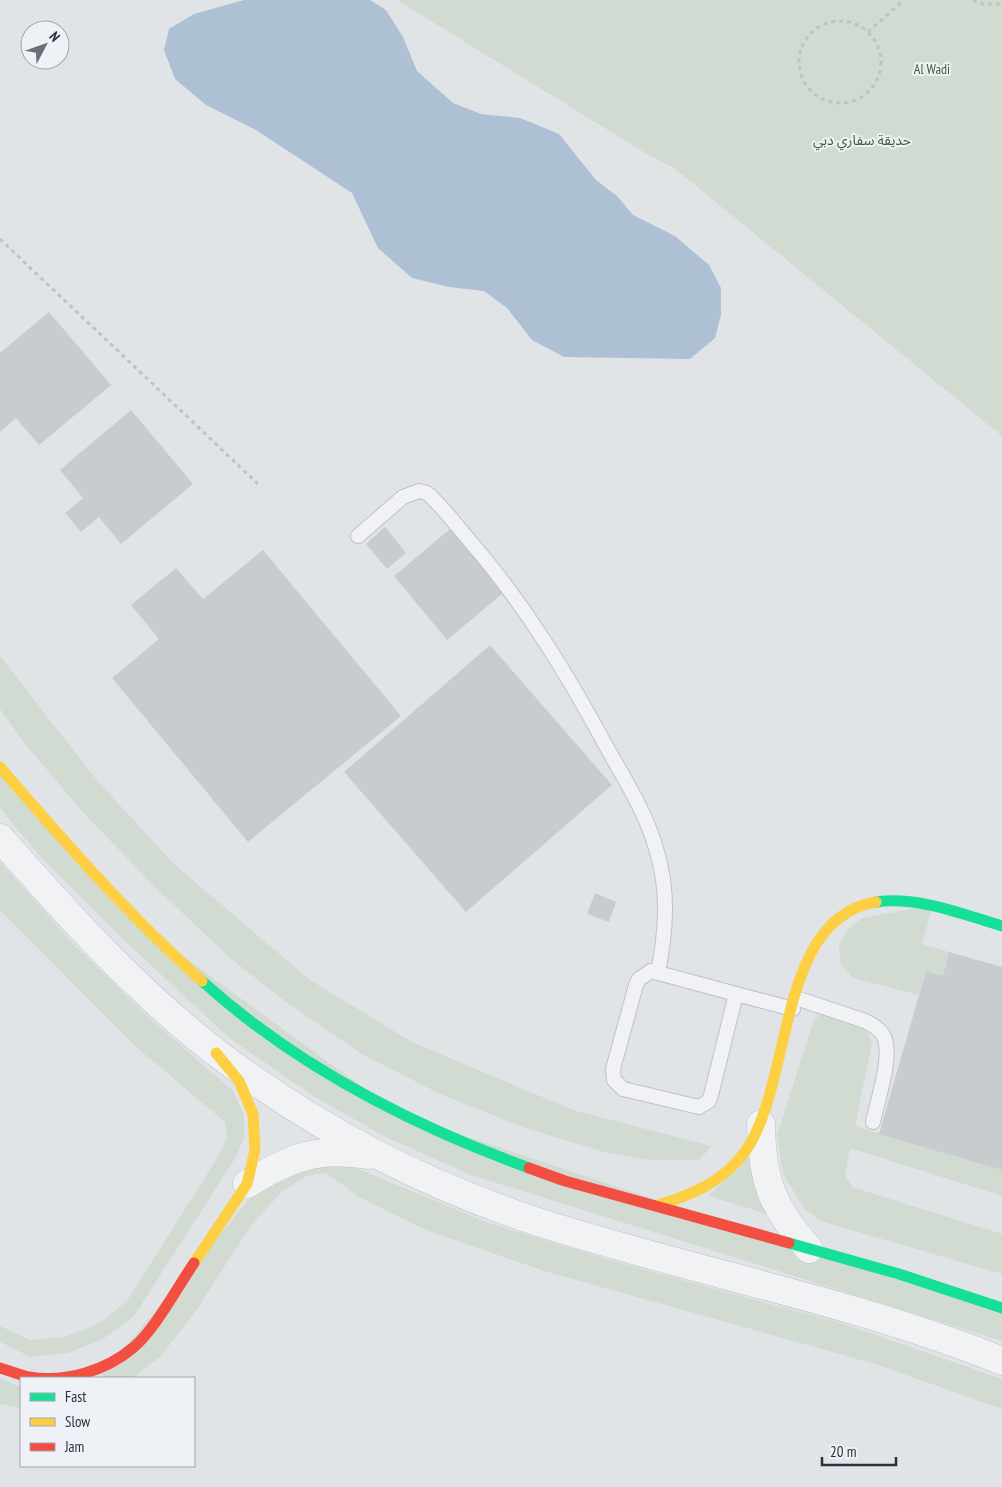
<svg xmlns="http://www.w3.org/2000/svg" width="1002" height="1487" font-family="'PT Sans Narrow','Noto Sans Arabic',sans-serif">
<rect width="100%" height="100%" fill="#e1e4e7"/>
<g fill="#d2dbd1">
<polygon points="397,0 1002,0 1002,436 674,168 650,156"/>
<polygon points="0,656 95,778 174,864 310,980 412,1042 573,1110 712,1146 699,1160 648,1160 608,1153 525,1128 440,1094 363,1055 286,1002 230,958 158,890 87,817 25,744 0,709"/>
<polygon points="0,771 137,923 401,1115 1002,1314 1002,1341 468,1174 384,1136 313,1096 228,1037 124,940 38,854 0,808"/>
<polygon points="0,862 77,948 147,1016 233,1091 244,1114 244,1138 236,1157 134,1316 103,1339 68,1353 30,1357 0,1342 0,1326 30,1340 64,1337 100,1323 127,1301 221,1152 227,1135 225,1122 135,1046 0,910"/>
<polygon points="933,905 922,944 949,952 943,976 926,971 919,995 853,978 840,963 839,943 848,930 862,918"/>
<polygon points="826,1010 863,1022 872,1043 855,1126 1002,1170 1002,1196 850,1148 845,1175 852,1187 1002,1234 1002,1274 820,1221 804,1208 783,1174 777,1135 814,1020"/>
<polygon points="750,1154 770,1215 709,1196"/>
<polygon points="346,1164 489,1223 609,1260 844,1324 1002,1379 1002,1409 875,1364 544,1271 428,1231 359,1197 326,1173 307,1176 283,1191 252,1224 197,1309 161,1356 133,1378 99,1378 263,1183 283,1170"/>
<polygon points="0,1378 21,1387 21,1408 0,1404"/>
</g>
<polygon fill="#aec0d3" points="244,0 370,0 386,10 403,37 417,71 453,103 481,114 520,118 559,134 596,180 617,196 633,215 675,236 709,265 721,288 721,315 715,338 690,359 564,357 532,340 507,308 484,291 449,287 412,278 378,248 352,193 256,130 206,105 175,79 164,50 169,29 194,14"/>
<g fill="#c9cccf">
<polygon points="49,312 111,385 39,445 16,418 0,432 0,353"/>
<polygon points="131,410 193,484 121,544 99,517 81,532 65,513 83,498 60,470"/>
<polygon points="385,527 406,553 387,569 366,544"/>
<polygon points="450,529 504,592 447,640 394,576"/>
<polygon points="263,550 401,716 248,842 112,678 159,639 131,605 176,568 203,599"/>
<polygon points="490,645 612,785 466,912 344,772"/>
<polygon points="595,893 616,902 609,922 587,914"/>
<polygon points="949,952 1002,967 1002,1170 879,1134 926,971 943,976"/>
</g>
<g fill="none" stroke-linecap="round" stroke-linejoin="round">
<g stroke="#bfc2c5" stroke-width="16">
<g id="lane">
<path d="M358 536 403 497 419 491 427 493C443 507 456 525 470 541 525 605 566 672 606 746 625 780 647 814 657 852 669 892 666 932 658 972"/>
<polygon points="651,971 736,994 711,1095 709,1101 699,1107 623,1089 614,1080 613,1069 636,985 639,979"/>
<polyline points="736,994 793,1009"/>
<path d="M796 998 865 1021C872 1025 879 1028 883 1035 894 1053 877 1102 873 1122"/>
</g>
</g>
<g stroke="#bfc2c5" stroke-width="29">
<g id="street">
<path d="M0 838C67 914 137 992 218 1054 314 1127 420 1183 535 1221 689 1271 851 1300 1002 1361"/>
<path d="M761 1124C762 1181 772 1207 809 1249"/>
<path d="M247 1184C289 1158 318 1146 368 1155"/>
</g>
</g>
<g stroke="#c0c2c7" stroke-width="3" stroke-dasharray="4 4" stroke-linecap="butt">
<polyline points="973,0 983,4 1002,4"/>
<circle cx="840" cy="62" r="41"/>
<polyline points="868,32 904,0"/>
<polyline points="0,239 258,484"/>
</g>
<use href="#lane" stroke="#f1f2f3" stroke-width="14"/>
<use href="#street" stroke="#f1f2f3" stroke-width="28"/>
<g stroke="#16e098" stroke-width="11">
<path d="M876 902C918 896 962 914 1002 926"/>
<path d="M202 981C296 1066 411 1125 529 1168"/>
<polyline points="789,1243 899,1274 1002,1308"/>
</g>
<g stroke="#ffcf43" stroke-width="11">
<path d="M0 767C64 841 128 915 202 981"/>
<path d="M658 1205C692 1195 722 1182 744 1153 794 1086 775 918 876 902"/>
<polyline points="194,1263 247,1184 255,1150 253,1114 239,1081 216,1053"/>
</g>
<g stroke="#f24e42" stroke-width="11">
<polyline points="529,1168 565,1181 789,1243"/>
<path d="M0 1368C10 1371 20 1375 29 1377 65 1383 106 1371 134 1347 155 1329 177 1288 194 1263"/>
</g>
</g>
<g text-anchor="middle" stroke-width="4" stroke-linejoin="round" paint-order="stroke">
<g font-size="14" fill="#3c5e33" stroke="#eef2f6">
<text x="932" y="74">Al Wadi</text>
<text x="862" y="145">حديقة سفاري دبي</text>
</g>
</g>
<rect x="20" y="1377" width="175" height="90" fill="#eef2f6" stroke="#9ea5ae"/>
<rect x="30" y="1393" width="25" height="8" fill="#16e098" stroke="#9ea5ae"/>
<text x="65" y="1402" font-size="15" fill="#273141">Fast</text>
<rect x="30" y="1418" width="25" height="8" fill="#ffcf43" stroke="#9ea5ae"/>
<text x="65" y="1427" font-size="15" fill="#273141">Slow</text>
<rect x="30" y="1443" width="25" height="8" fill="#f24e42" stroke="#9ea5ae"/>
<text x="65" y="1452" font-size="15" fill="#273141">Jam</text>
<g transform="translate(45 45) rotate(49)"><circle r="24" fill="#eef2f6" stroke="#9ea5ae"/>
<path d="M0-4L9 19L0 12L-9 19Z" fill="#68707b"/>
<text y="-8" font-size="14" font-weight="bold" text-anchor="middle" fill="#273141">N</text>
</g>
<path d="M822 1457v8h74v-8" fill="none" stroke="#273141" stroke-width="2.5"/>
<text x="830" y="1457" font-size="15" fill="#273141" stroke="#eef2f6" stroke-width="4" paint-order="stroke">20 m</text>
</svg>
